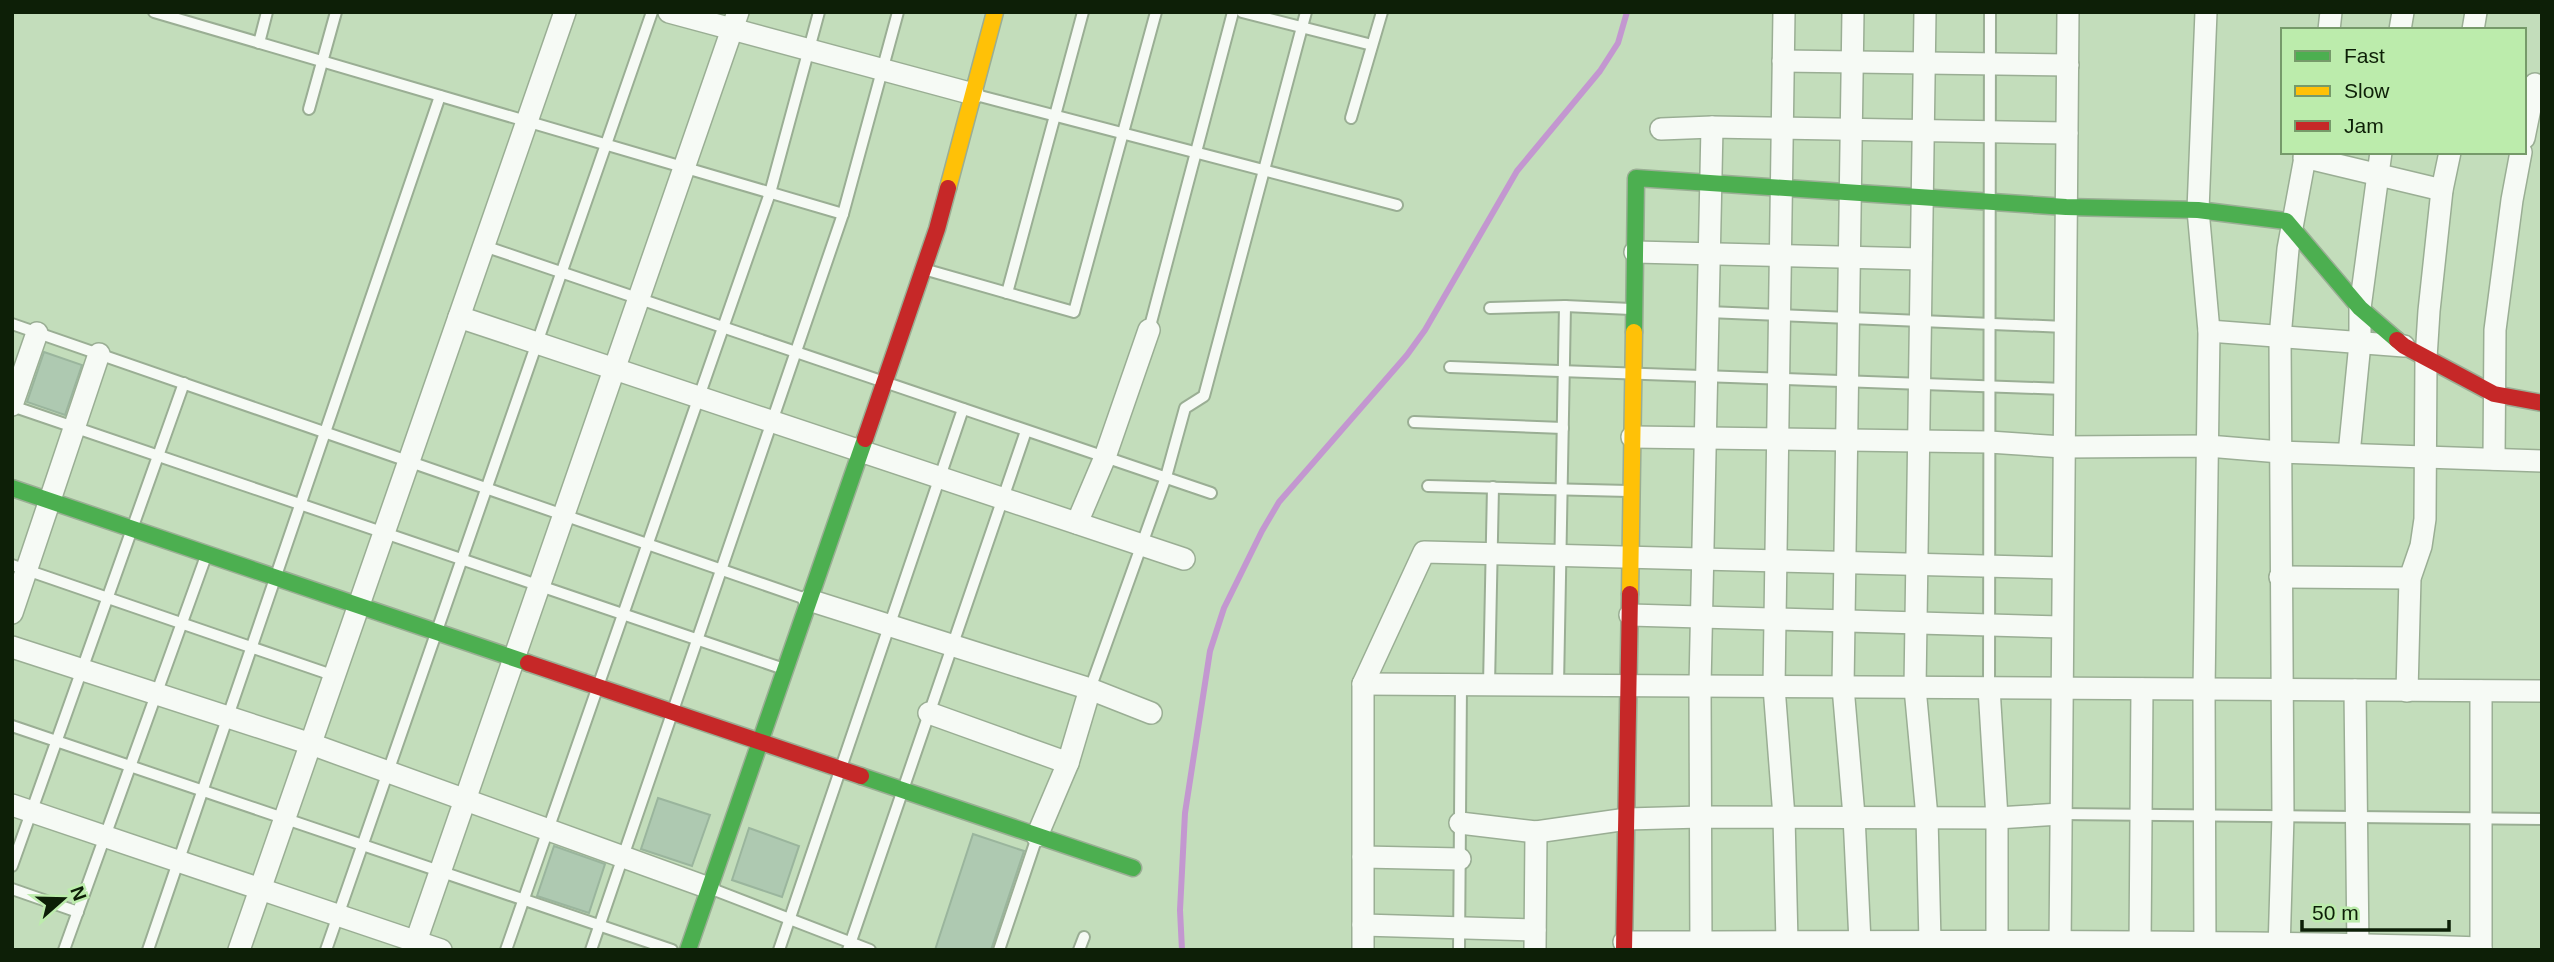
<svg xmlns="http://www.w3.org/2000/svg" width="2554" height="962" font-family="Arial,sans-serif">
<rect width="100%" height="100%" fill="#c3ddbb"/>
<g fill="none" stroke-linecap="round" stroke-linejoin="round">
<polyline stroke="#c397d0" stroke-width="6" points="1182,950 1180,910 1185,813 1210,651 1224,608 1262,531 1279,502 1407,355 1425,330 1517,171 1600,71 1618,43 1627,12"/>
</g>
<g fill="#aec9b1" stroke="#9ab59d" stroke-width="2">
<polygon points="44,352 82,365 65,415 27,402"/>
<polygon points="658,798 710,815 692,866 641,849"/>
<polygon points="749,828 799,846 782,897 732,880"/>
<polygon points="973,834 1024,851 991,950 935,950"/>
<polygon points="554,846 605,864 589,913 537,896"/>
</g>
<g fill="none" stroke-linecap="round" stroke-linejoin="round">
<g stroke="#9aae94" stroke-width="14">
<g id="lane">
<polyline points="154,12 843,214"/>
<polyline points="1242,12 1372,45"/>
<polyline points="259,43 267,12"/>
<polyline points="976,95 1397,205"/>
<polyline points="309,109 336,12"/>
<polyline points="1351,118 1382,12"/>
<polyline points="484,246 1211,493"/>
<polyline points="927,270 1074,312 1156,12"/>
<polyline points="1007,293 1083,12"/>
<polyline points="1490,308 1565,306 1631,309"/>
<polyline points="1708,312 2065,327"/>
<polyline points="12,324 806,599"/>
<polyline points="1149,330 1233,12"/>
<polyline points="1450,367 2064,389"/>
<polyline points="12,406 781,668"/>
<polyline points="1414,422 1563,428"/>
<polyline points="1428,486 1629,491"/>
<polyline points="12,565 335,676"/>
<polyline points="1489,685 1493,487"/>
<polyline points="1558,686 1565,306"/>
<polyline points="1989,688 1990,12"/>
<polyline points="1090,689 1166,477 1185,408 1204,396 1306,12"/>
<polyline points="12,726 672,950"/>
<polyline points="2060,814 2542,819"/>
<polyline points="12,866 184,383"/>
<polyline points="12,889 78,912"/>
<polyline points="712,889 870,950"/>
<polyline points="64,950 206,556"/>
<polyline points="148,950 440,96"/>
<polyline points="326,950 652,12"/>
<polyline points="506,950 770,193 819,12"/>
<polyline points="591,950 843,214 898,12"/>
<polyline points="779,950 963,409"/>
<polyline points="848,950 1026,431"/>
<polyline points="999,950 1036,840"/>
<polyline points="1079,950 1084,937"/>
<polyline points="1459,950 1461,685"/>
</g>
</g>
<g stroke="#9aae94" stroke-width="24">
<g id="street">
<polyline points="669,12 973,94"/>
<polyline points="1784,12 1774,687 1784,817 1787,942"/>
<polyline points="1853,12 1843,687 1854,816 1860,942"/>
<polyline points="1925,12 1915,688 1927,817 1930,942"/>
<polyline points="2329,30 2331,12"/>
<polyline points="2400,30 2403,12"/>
<polyline points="2473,30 2476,12"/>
<polyline points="1783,61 2068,65"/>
<polyline points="1661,129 1712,127 2067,133"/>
<polyline points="2524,138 2535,84"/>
<polyline points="2304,157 2442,190"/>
<polyline points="1635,252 1921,259"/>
<polyline points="459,317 1184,559"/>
<polyline points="2209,331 2404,346"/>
<polyline points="12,405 37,333"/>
<polyline points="1632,437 1989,442 2063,447 2208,446 2280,452 2542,461"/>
<polyline points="2349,454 2360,343 2360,308 2381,152"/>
<polyline points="2494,459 2495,330 2512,200 2521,152"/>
<polyline points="1077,523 1105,457 1149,330"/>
<polyline points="2280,577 2410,578"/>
<polyline points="809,600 1090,689 1151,713"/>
<polyline points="12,613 99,354"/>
<polyline points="1630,615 2061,627"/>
<polyline points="12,647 311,744 709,888"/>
<polyline points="1363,684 2542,691"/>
<polyline points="1989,688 1997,818 1997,950"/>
<polyline points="2355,690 2358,950"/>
<polyline points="2407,691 2410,578 2421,546 2425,519 2426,358 2429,311 2442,190 2450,152"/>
<polyline points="929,713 1068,763"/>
<polyline points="12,805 441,950"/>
<polyline points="1460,823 1536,832 1627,819 1701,817 1997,818 2060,814"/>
<polyline points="1037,836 1068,763 1090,689"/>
<polyline points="1363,857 1460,859"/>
<polyline points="1363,925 1535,930"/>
<path d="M1624 942C1910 942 2196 939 2481 948"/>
<polyline points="239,950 565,12"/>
<polyline points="413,950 738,12"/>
<polyline points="1363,950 1363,684 1424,552 2062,568"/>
<polyline points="1535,950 1536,832"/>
<polyline points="1701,950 1700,686 1712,127"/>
<polyline points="2060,950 2068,12"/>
<polyline points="2140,950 2142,689"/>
<polyline points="2205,950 2204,690 2209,331 2198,210 2206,12"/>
<polyline points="2279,950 2283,816 2280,337 2288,249 2306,152"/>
<polyline points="2481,950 2481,691"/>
</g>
</g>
<g stroke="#9aae94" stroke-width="19">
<g id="fast">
<polyline points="1634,332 1636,178 2066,207 2198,210 2286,221 2360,308 2397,340"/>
<polyline points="12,488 528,663"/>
<polyline points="861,776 1133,868"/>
<polyline points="688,950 865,439"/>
</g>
</g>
<g stroke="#9aae94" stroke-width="19">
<g id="slow">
<polyline points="948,188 995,12"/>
<polyline points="1630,594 1634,332"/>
</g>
</g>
<g stroke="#9aae94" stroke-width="19">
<g id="jam">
<polyline points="2397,340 2404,346 2494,394 2542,403"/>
<polyline points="865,439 937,229 948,188"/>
<polyline points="528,663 861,776"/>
<polyline points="1624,950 1630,594"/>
</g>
</g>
<use href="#lane" stroke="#f6faf5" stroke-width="10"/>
<use href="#street" stroke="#f6faf5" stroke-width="21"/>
<use href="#fast" stroke="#4caf50" stroke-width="16"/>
<use href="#slow" stroke="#ffc107" stroke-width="16"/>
<use href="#jam" stroke="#c62828" stroke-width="16"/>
</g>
<rect width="2554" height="962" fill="none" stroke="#0d1f07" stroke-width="28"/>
<rect x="2281" y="28" width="245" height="126" fill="#bcecac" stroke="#769a6a" stroke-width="2"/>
<rect x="2295" y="51" width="35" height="10" fill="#4caf50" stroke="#769a6a" stroke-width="2"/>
<text x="2344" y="63" font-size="21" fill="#0d1f07">Fast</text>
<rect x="2295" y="86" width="35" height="10" fill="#ffc107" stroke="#769a6a" stroke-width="2"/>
<text x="2344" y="98" font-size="21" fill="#0d1f07">Slow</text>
<rect x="2295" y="121" width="35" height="10" fill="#c62828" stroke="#769a6a" stroke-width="2"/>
<text x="2344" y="133" font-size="21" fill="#0d1f07">Jam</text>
<g transform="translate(63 899) rotate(70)" stroke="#bcecac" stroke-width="5" paint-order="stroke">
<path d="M0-5L12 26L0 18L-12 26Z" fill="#0d1f07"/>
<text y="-10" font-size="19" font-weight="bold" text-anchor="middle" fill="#0d1f07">N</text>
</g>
<path d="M2302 920v10h147v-10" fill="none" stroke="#0d1f07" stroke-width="3.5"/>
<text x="2312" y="920" font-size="21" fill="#0d1f07" stroke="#bcecac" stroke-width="5" paint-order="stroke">50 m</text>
</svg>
